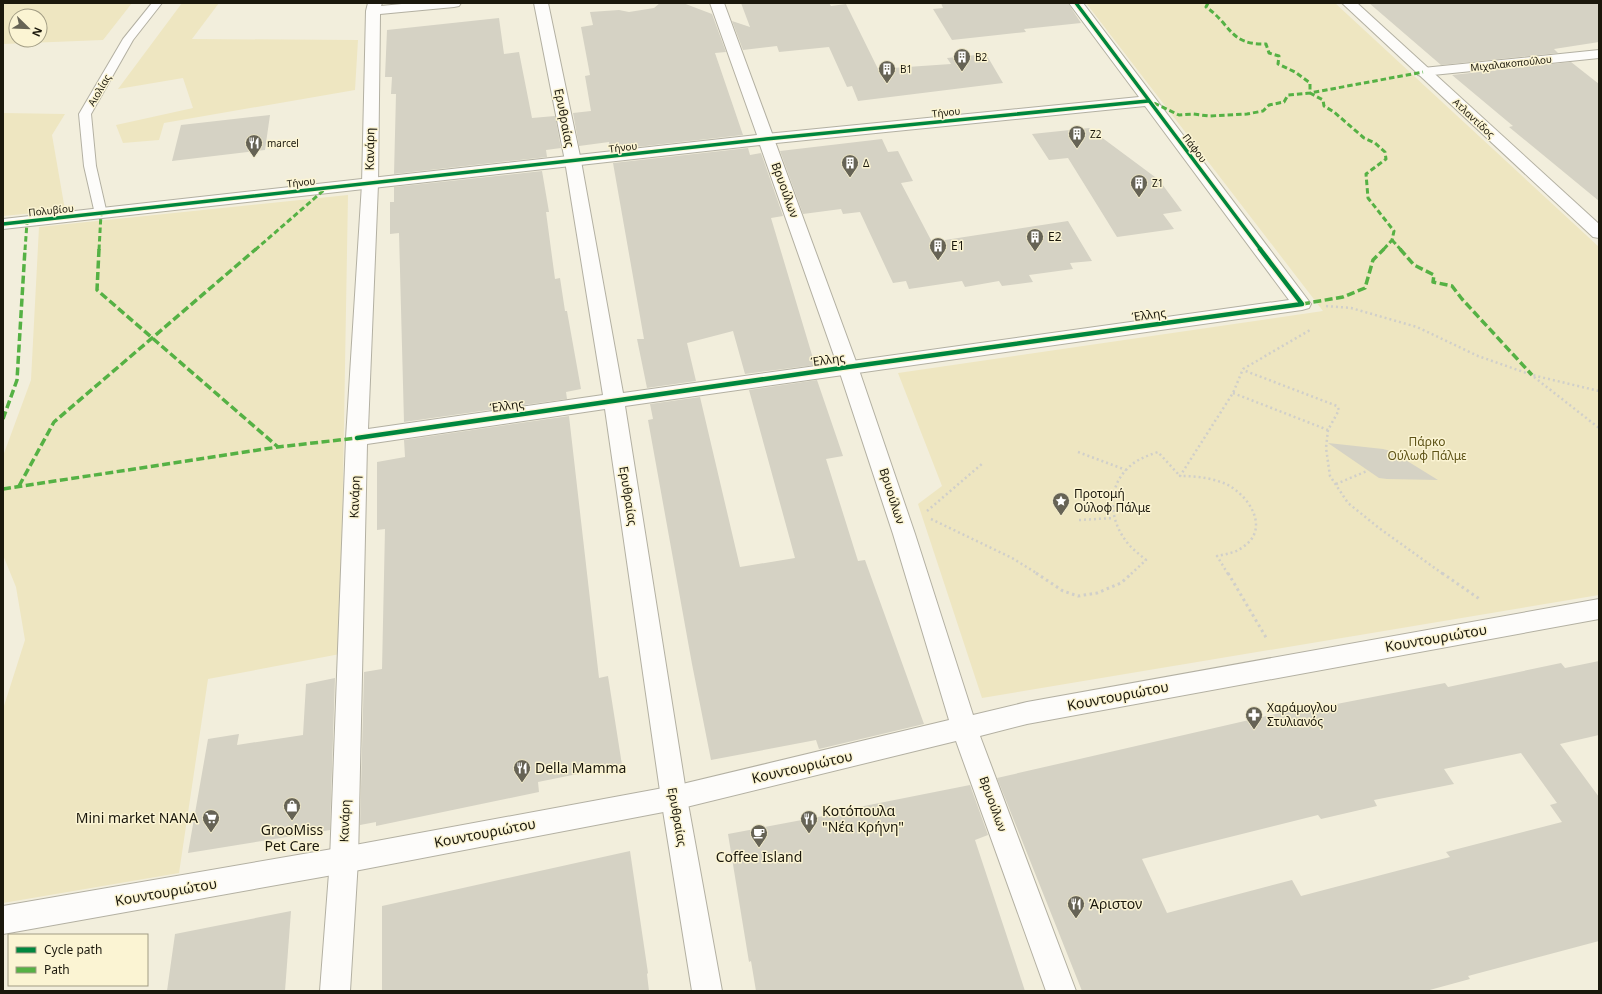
<svg xmlns="http://www.w3.org/2000/svg" width="1602" height="994" font-family="'Noto Sans',sans-serif">
<rect width="100%" height="100%" fill="#f2eedc"/>
<g fill="#eee6c1" fill-rule="evenodd">
<path d="M3 3H132L103 40 3 44ZM16 16H40V40H16Z"/>
<polygon points="182,3 219,3 192,39 358,40 355,90 164,123 159,140 123,143 116,125 193,108 183,78 118,89"/>
<polygon points="1086,3 1335,3 1599,247 1599,595 982,698 918,504 942,486 898,373 1323,311"/>
<polygon points="3,113 65,114 52,135 65,210 3,216"/>
<polygon points="348,195 340,654 208,679 179,873 3,903 3,709 25,640 16,587 3,555 3,456 31,380 39,227"/>
</g>
<g fill="#d5d2c4" fill-rule="evenodd">
<polygon points="660,3 683,3 712,14 726,52 715,53 743,135 610,150 609,142 579,146 573,113 591,111 585,76 590,75 581,27 593,25 590,12 619,10 629,12 654,8"/>
<polygon points="741,3 829,3 831,6 846,4 878,69 951,64 947,58 986,54 1003,83 858,101 852,86 847,87 829,47 779,52 777,46 743,50 732,21 750,27"/>
<polygon points="941,3 1068,3 1081,23 1024,29 1026,32 952,40 933,9 943,8"/>
<polygon points="1369,3 1599,3 1599,42 1554,49 1558,53 1441,65"/>
<polygon points="499,18 504,54 519,52 532,118 555,116 561,148 546,150 547,157 394,174 396,94 391,94 392,77 385,77 387,30"/>
<polygon points="1571,62 1599,84 1599,201 1509,127 1513,126 1452,75"/>
<polygon points="270,115 265,150 172,161 181,125"/>
<polygon points="1089,128 1159,180 1182,211 1163,214 1174,229 1117,237 1068,158 1049,160 1032,134"/>
<polygon points="882,139 888,152 898,151 913,181 901,183 932,242 1068,221 1092,261 1070,263 1073,269 1029,275 1033,282 1002,286 999,281 965,287 962,281 909,289 906,281 893,283 860,212 843,214 841,209 803,214 780,151"/>
<polygon points="748,148 750,155 761,153 783,216 771,218 815,365 745,374 733,331 687,343 696,381 647,388 637,339 644,339 613,163"/>
<polygon points="542,171 549,212 546,212 555,279 560,278 565,311 567,311 581,389 566,392 567,399 404,422 399,233 390,234 390,202 394,202 394,187"/>
<polygon points="817,380 843,456 826,459 858,561 865,560 924,724 819,749 816,740 711,760 692,664 648,420 653,419 650,404 700,397 740,567 795,558 749,390"/>
<polygon points="569,416 599,678 608,676 622,765 538,782 539,792 376,826 376,822 360,825 364,672 382,669 385,529 377,530 377,462 405,457 404,440"/>
<polygon points="1328,443 1383,449 1391,451 1438,480 1387,479 1379,478"/>
<path d="M1599 661V735L1560 744 1599 797V941L1468 976 1470 979 1426 991H1082L997 778 1314 705 1316 708 1445 683 1448 687 1561 663 1565 668ZM1521 753 1557 803 1550 805 1562 822 1446 852 1450 857 1301 896 1292 880 1167 913 1142 859 1318 815 1321 819 1377 806 1374 800 1454 784 1444 769Z"/>
<polygon points="335,678 330,830 188,853 208,739 239,734 237,745 303,735 306,684"/>
<polygon points="970,785 988,835 975,840 1025,991 756,991 751,961 749,962 728,834 839,813 839,811"/>
<polygon points="630,851 648,973 647,974 649,991 382,991 382,906"/>
<polygon points="291,911 285,991 167,991 175,934"/>
</g>
<g fill="none" stroke-linecap="round" stroke-linejoin="round">
<g stroke="#b3b0a2" stroke-width="2">
<polygon id="lane" points="152,3 162,3 133,40 91,114 96,166 107,214 105,217 97,217 95,214 84,166 79,114 123,39"/>
</g>
<g stroke="#b3b0a2" stroke-width="2">
<g id="street">
<polygon points="368,3 382,3 381,6 412,3 461,3 459,6 454,7 380,14 378,184 368,429 603,395 565,161 534,3 548,3 581,161 623,393 1289,300 1145,106 766,144 760,142 758,139 760,136 766,134 1139,97 1069,3 1083,3 1311,304 1309,308 1302,310 625,406 687,798 722,991 692,991 661,798 605,409 367,444 358,860 350,991 320,991 330,860 346,438 362,184 366,11"/>
<polygon points="1599,50 1599,58 1423,76 1418,75 1416,72 1418,69 1423,68"/>
</g>
</g>
<g stroke="#b3b0a2" stroke-width="2">
<g id="secondary">
<polygon points="710,3 724,3 858,367 915,534 973,715 1027,702 1599,599 1599,619 1027,724 980,736 1076,991 1046,991 956,741 674,810 344,873 3,934 3,906 344,847 674,786 949,720 893,534 838,367 760,145 3,229 3,219 757,135"/>
<polygon points="1342,3 1357,3 1599,224 1599,238 1593,237"/>
</g>
</g>
<g stroke="#d0cfca" stroke-width="2.5" stroke-dasharray="2 3" stroke-linecap="butt">
<polyline points="1326,306 1351,308 1417,327 1478,356 1532,375 1599,391"/>
<polyline points="1534,377 1599,428"/>
<polyline points="1233,393 1328,430 1339,410 1337,406 1243,370"/>
<polyline points="1328,430 1326,448 1330,476 1348,503 1379,528 1443,574"/>
<polyline points="1078,452 1126,470"/>
<polyline points="1336,484 1367,471"/>
<polyline points="927,511 983,463"/>
<polyline points="931,519 1012,558 1038,574"/>
<polyline points="1079,520 1114,518"/>
<path d="M1131 574 1146 560C1139 554 1131 548 1126 541 1110 520 1107 490 1126 470 1135 460 1146 456 1158 452L1180 476"/>
<path d="M1228 574 1217 556C1226 554 1235 553 1243 547 1270 529 1250 497 1228 485 1213 478 1197 476 1180 476L1233 393 1243 369 1310 330"/>
</g>
<g stroke="#d0cfca" stroke-width="3" stroke-dasharray="2.5 3.5" stroke-linecap="butt">
<polyline points="1036,573 1063,591 1078,596 1097,593 1121,583 1132,573"/>
<polyline points="1228,573 1267,639"/>
<polyline points="1442,573 1481,600"/>
</g>
<use href="#lane" fill="#fdfcfa" fill-rule="evenodd"/>
<use href="#street" fill="#fdfcfa" fill-rule="evenodd"/>
<use href="#secondary" fill="#fdfcfa" fill-rule="evenodd"/>
<g stroke="#55b144" stroke-width="3" stroke-dasharray="5.5 3" stroke-linecap="butt">
<path d="M1208 3 1206 7C1232 25 1229 45 1266 44L1269 53 1279 56 1278 64 1295 72 1310 83V93L1323 100 1324 106 1334 112 1364 138 1375 143 1385 152 1386 159 1366 174 1368 198 1394 231 1392 240 1383 250"/>
<polyline points="1154,103 1179,115 1193,114 1209,116 1247,114 1263,111 1269,105 1284,102 1288,95 1310,93 1423,72"/>
<polyline points="1392,240 1401,250"/>
<polyline points="25,250 27,222"/>
<polyline points="99,250 101,214"/>
<polyline points="255,250 324,190"/>
</g>
<g stroke="#55b144" stroke-width="3.5" stroke-dasharray="8 3.5" stroke-linecap="butt">
<polyline points="99,249 97,290 278,447"/>
<polyline points="1400,249 1414,265 1434,275 1433,282 1452,286 1462,299 1532,375"/>
<polyline points="1302,304 1343,297 1365,288 1373,260 1384,249"/>
<polyline points="3,419 17,380 25,249"/>
<polyline points="19,486 54,422 256,249"/>
<polyline points="3,489 278,447 357,438"/>
</g>
<g stroke="#fbf4d3" stroke-width="5.5">
<g id="cycleway-far1">
<polyline points="1076,3 1261,250"/>
<polyline points="3,224 766,139 1148,101"/>
</g>
</g>
<g stroke="#fbf4d3" stroke-width="7">
<polyline id="cycleway" points="357,438 848,367 1302,304 1260,249"/>
</g>
<use href="#cycleway-far1" stroke="#00873e" stroke-width="3.5"/>
<use href="#cycleway" stroke="#00873e" stroke-width="4.5"/>
</g>
<defs>
<g id="building-pin" transform="scale(0.9)"><path d="M0 17L-7.5 6A9.5 9.5 0 1 1 7.5 6Z" fill="#666355" stroke="#fbf4d3"/><path d="M-4-6H4V6H1V3H-1V6H-4ZM-2.5-4.3h1.7v1.8h-1.7ZM.8-4.3h1.7v1.8H.8ZM-2.5-1h1.7V.8h-1.7ZM.8-1h1.7V.8H.8Z" fill="#fff"/></g>
<g id="restaurant-pin" transform="scale(0.9)"><path d="M0 17L-7.5 6A9.5 9.5 0 1 1 7.5 6Z" fill="#666355" stroke="#fbf4d3"/><path d="M-5-6h1v4h1v-4h1v4h1v-4h1v5L-1.5 .5V6h-2V.5L-5-1ZM5-6V6H3V1.5H1.5Q1.5-4 5-6Z" fill="#fff"/></g>
<g id="sight-pin" transform="scale(0.9)"><path d="M0 17L-7.5 6A9.5 9.5 0 1 1 7.5 6Z" fill="#666355" stroke="#fbf4d3"/><path d="M0-6L1.8-2.2L6-1.7L2.9 1.2L3.7 5.4L0 3.3L-3.7 5.4L-2.9 1.2L-6-1.7L-1.8-2.2Z" fill="#fff"/></g>
<g id="pharmacy-pin" transform="scale(0.9)"><path d="M0 17L-7.5 6A9.5 9.5 0 1 1 7.5 6Z" fill="#666355" stroke="#fbf4d3"/><path d="M-2-6h4v4h4v4h-4v4h-4v-4h-4v-4h4Z" fill="#fff"/></g>
<g id="shop-pin" transform="scale(0.9)"><path d="M0 17L-7.5 6A9.5 9.5 0 1 1 7.5 6Z" fill="#666355" stroke="#fbf4d3"/><path d="M-5-2.5h2.3a2.7 3.5 0 0 1 5.4 0H5L5.5 6h-11ZM-1.5-2.5h3a1.5 2.3 0 0 0-3 0Z" fill="#fff"/></g>
<g id="supermarket-pin" transform="scale(0.9)"><path d="M0 17L-7.5 6A9.5 9.5 0 1 1 7.5 6Z" fill="#666355" stroke="#fbf4d3"/><path d="M-6-5.5h2.5l.6 2H6L4.5 2H-2.5L-4.4-4H-6ZM-1.5 3.2a1.3 1.3 0 1 0 .1 0ZM3 3.2a1.3 1.3 0 1 0 .1 0Z" fill="#fff"/></g>
<g id="cafe-pin" transform="scale(0.9)"><path d="M0 17L-7.5 6A9.5 9.5 0 1 1 7.5 6Z" fill="#666355" stroke="#fbf4d3"/><path d="M-5.5-4.5H6V0H3Q3 3.5 0 3.5H-2.5Q-5.5 3.5-5.5 0ZM3-3.2v2h1.7v-2ZM-6 4.5H4V6H-6Z" fill="#fff"/></g>
</defs>
<g fill-rule="evenodd">
<use href="#building-pin" x="962" y="57"/>
<use href="#building-pin" x="887" y="69"/>
<use href="#building-pin" x="1077" y="134"/>
<use href="#restaurant-pin" x="254" y="143"/>
<use href="#building-pin" x="850" y="163"/>
<use href="#building-pin" x="1139" y="183"/>
<use href="#building-pin" x="1035" y="237"/>
<use href="#building-pin" x="938" y="246"/>
<use href="#sight-pin" x="1061" y="501"/>
<use href="#pharmacy-pin" x="1254" y="715"/>
<use href="#restaurant-pin" x="522" y="768"/>
<use href="#shop-pin" x="292" y="806"/>
<use href="#supermarket-pin" x="211" y="818"/>
<use href="#restaurant-pin" x="809" y="819"/>
<use href="#cafe-pin" x="759" y="833"/>
<use href="#restaurant-pin" x="1076" y="904"/>
</g>
<g text-anchor="middle" stroke-width="3" stroke-linejoin="round" paint-order="stroke">
<g font-size="10" fill="#1b180c" stroke="#fbf4d3" text-anchor="start">
<text x="975" y="61">Β2</text>
<text x="900" y="73">Β1</text>
<text x="1090" y="138">Ζ2</text>
<text x="267" y="147">marcel</text>
<text x="863" y="167">Δ</text>
<text x="1152" y="187">Ζ1</text>
</g>
<g font-size="10" fill="#1b180c" stroke="#fbf4d3">
<text transform="translate(1511 63) rotate(-6)" y="4">Μιχαλακοπούλου</text>
<text transform="translate(99 90) rotate(-60)" y="4">Αιολίας</text>
<text transform="translate(946 112) rotate(-6)" y="4">Τήνου</text>
<text transform="translate(1474 118) rotate(43)" y="4">Ατλαντίδος</text>
<text transform="translate(623 147) rotate(-7)" y="4">Τήνου</text>
<text transform="translate(1195 148) rotate(53)" y="4">Πάφου</text>
<text transform="translate(301 182) rotate(-6)" y="4">Τήνου</text>
<text transform="translate(51 210) rotate(-6)" y="4">Πολυβίου</text>
</g>
<g font-size="12" fill="#1b180c" stroke="#fbf4d3">
<text transform="translate(564 118) rotate(79)" y="4">Ερυθραίας</text>
<text transform="translate(370 149) rotate(-89)" y="4">Κανάρη</text>
<text transform="translate(785 190) rotate(70)" y="4">Βρυούλων</text>
<text transform="translate(1149 315) rotate(-8)" y="4">Έλλης</text>
<text transform="translate(828 360) rotate(-8)" y="4">Έλλης</text>
<text transform="translate(507 406) rotate(-8)" y="4">Έλλης</text>
<text transform="translate(628 496) rotate(81)" y="4">Ερυθραίας</text>
<text transform="translate(892 496) rotate(72)" y="4">Βρυούλων</text>
<text transform="translate(355 497) rotate(-88)" y="4">Κανάρη</text>
<text transform="translate(993 804) rotate(70)" y="4">Βρυούλων</text>
<text transform="translate(677 817) rotate(80)" y="4">Ερυθραίας</text>
<text transform="translate(345 821) rotate(-88)" y="4">Κανάρη</text>
</g>
<g font-size="12" fill="#1b180c" stroke="#fbf4d3" text-anchor="start">
<text x="1048" y="241">E2</text>
<text x="951" y="250">E1</text>
<text x="1074" y="498">Προτομή<tspan x="1074" dy="14">Ούλοφ Πάλμε</tspan></text>
<text x="1267" y="712">Χαράμογλου<tspan x="1267" dy="14">Στυλιανός</tspan></text>
</g>
<g font-size="12" fill="#5e5317" stroke="#fbf4d3">
<text x="1427" y="446">Πάρκο<tspan x="1427" dy="14">Ούλωφ Πάλμε</tspan></text>
</g>
<g font-size="14" fill="#1b180c" stroke="#fbf4d3">
<text transform="translate(1436 638) rotate(-10)" y="5">Κουντουριώτου</text>
<text transform="translate(1118 696) rotate(-11)" y="5">Κουντουριώτου</text>
<text transform="translate(802 767) rotate(-13)" y="5">Κουντουριώτου</text>
<text transform="translate(485 833) rotate(-11)" y="5">Κουντουριώτου</text>
<text transform="translate(166 892) rotate(-10)" y="5">Κουντουριώτου</text>
</g>
<g font-size="14" fill="#1b180c" stroke="#fbf4d3" text-anchor="start">
<text x="535" y="773">Della Mamma</text>
<text x="822" y="816">Κοτόπουλα<tspan x="822" dy="16">"Νέα Κρήνη"</tspan></text>
<text x="198" y="823" text-anchor="end">Mini market NANA</text>
<text x="292" y="835" text-anchor="middle">GrooMiss<tspan x="292" dy="16">Pet Care</tspan></text>
<text x="759" y="862" text-anchor="middle">Coffee Island</text>
<text x="1089" y="909">Άριστον</text>
</g>
</g>
<rect width="1602" height="994" fill="none" stroke="#1b180c" stroke-width="8"/>
<rect x="8" y="934" width="140" height="52" fill="#fbf4d3" stroke="#a19c83"/>
<rect x="16" y="947" width="20" height="6" fill="#00873e" stroke="#a19c83"/>
<text x="44" y="954" font-size="12" fill="#1b180c">Cycle path</text>
<rect x="16" y="967" width="20" height="6" fill="#55b144" stroke="#a19c83"/>
<text x="44" y="974" font-size="12" fill="#1b180c">Path</text>
<g transform="translate(28 28) rotate(113)"><circle r="19" fill="#fbf4d3" stroke="#a19c83"/>
<path d="M0-3L7 15L0 10L-7 15Z" fill="#666355"/>
<text y="-6" font-size="11" font-weight="bold" text-anchor="middle" fill="#1b180c">N</text>
</g>
</svg>
